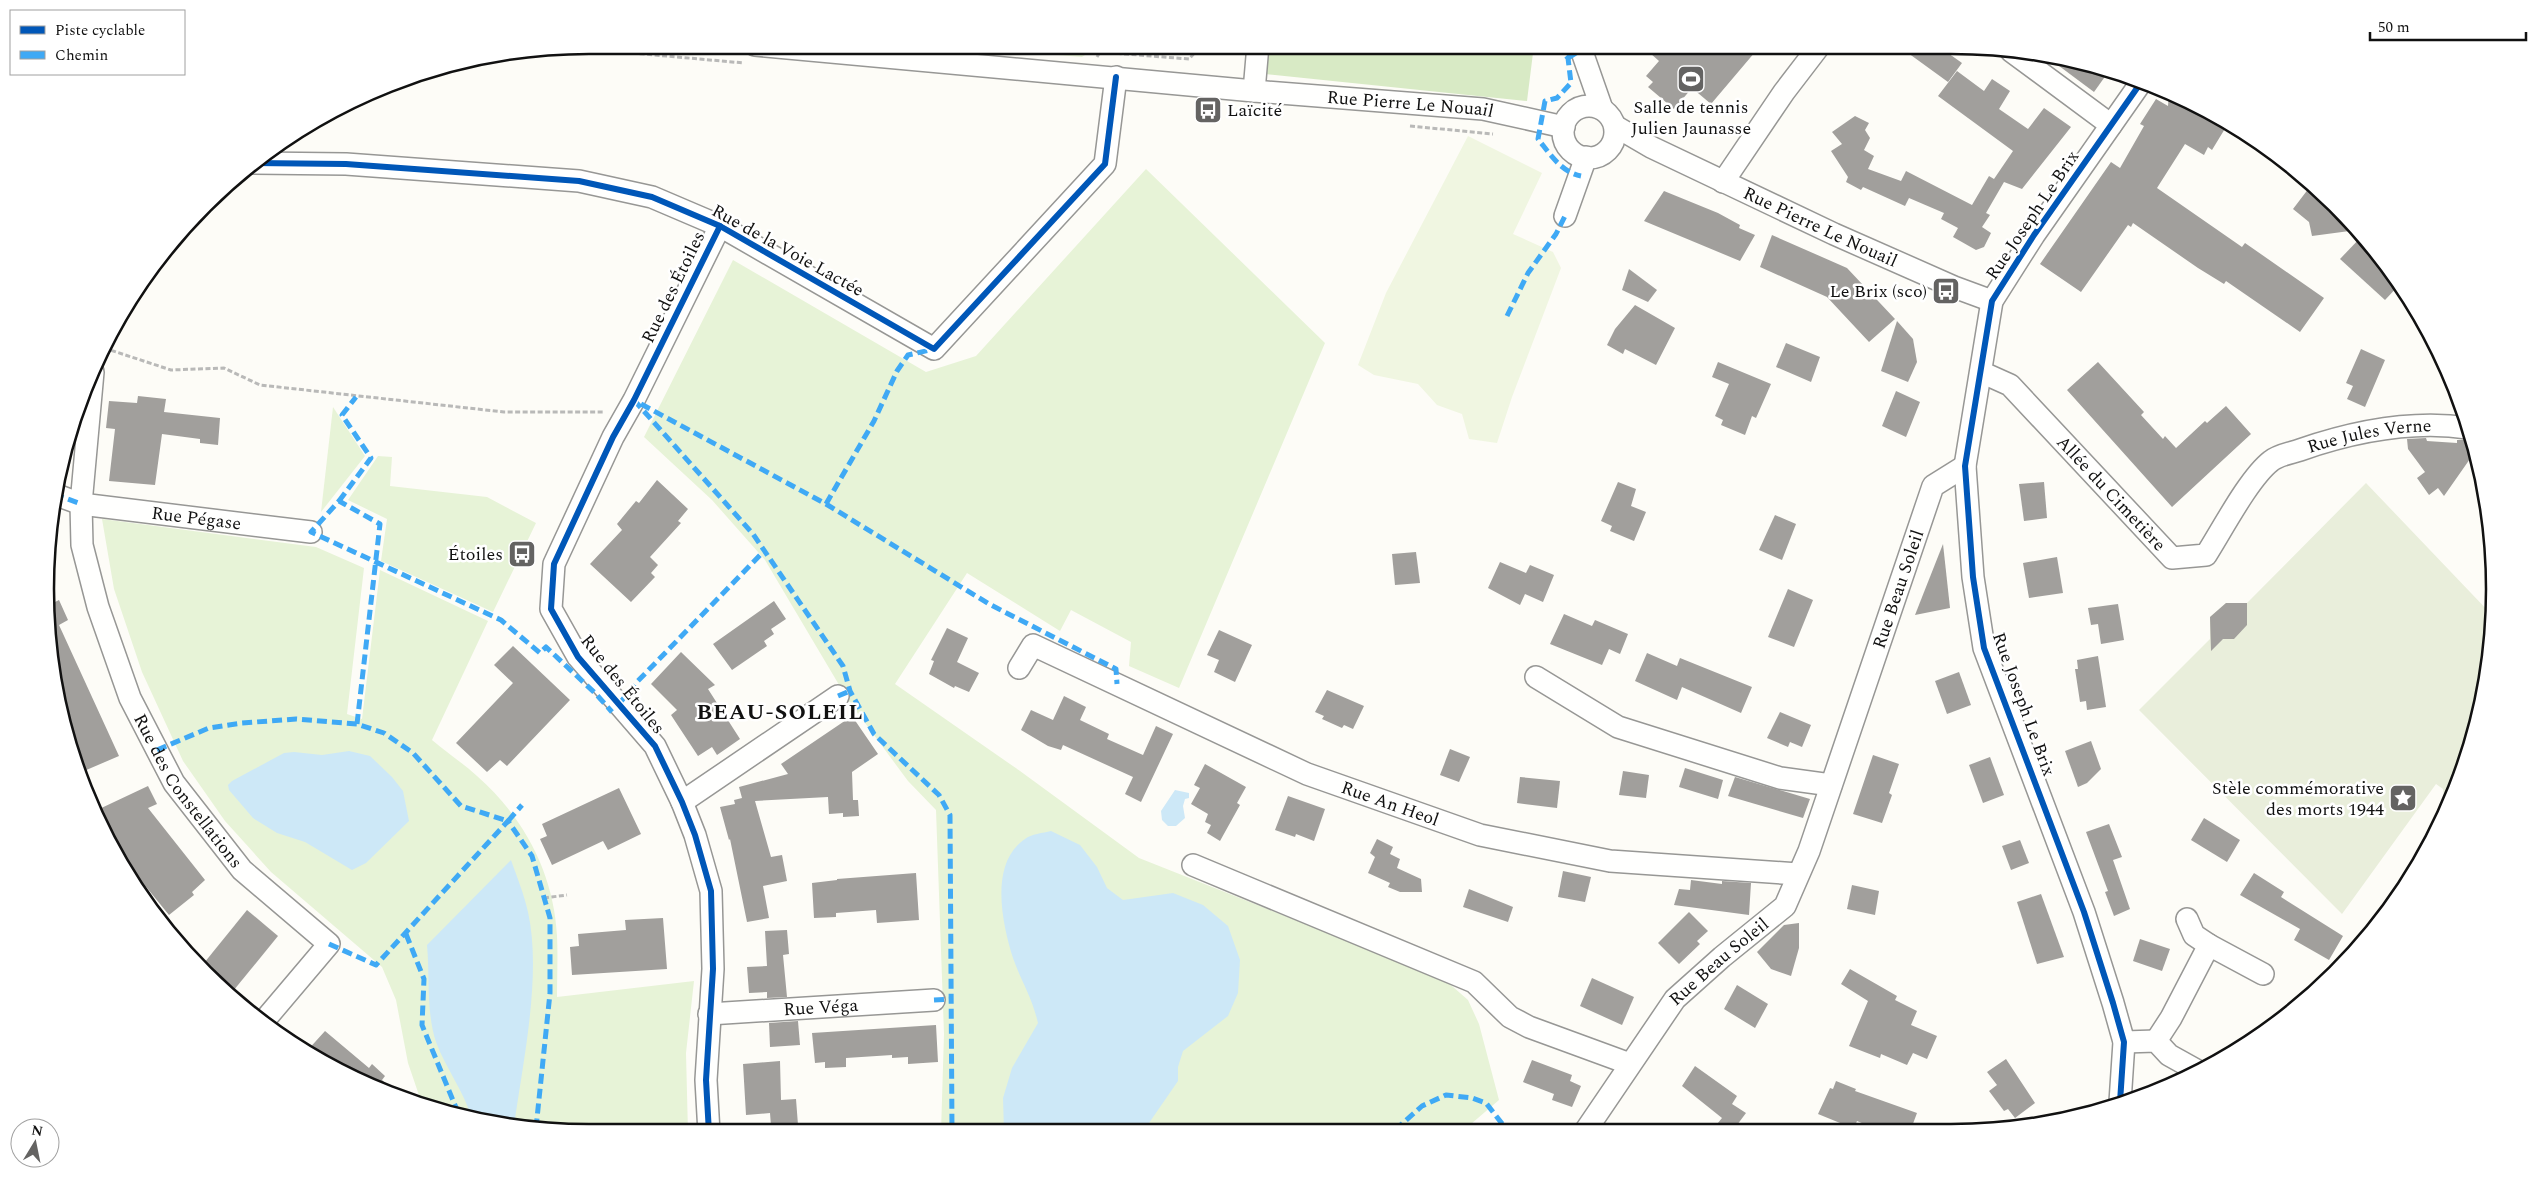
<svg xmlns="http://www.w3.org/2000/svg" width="2540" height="1178" font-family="Spectral,serif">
<rect width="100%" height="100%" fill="#fdfcf7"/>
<g fill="#e7f3d7">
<polygon points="940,45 1101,45 1082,57"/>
<polygon points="1146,169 1325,343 1179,688 1129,666 1131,642 1071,610 1060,631 967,573 895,684 1020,771 1139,858 1444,979 1468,1000 1479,1024 1499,1100 1464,1130 941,1132 944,1034 936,810 908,781 848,700 765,560 712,500 644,437 733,260 926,372 976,356"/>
<polygon points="333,407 365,456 321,512"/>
<polygon points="378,456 392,457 390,486 487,497 536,523 493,612 381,561 387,519 348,500"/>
<path d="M102 519 316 547 364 568 347 714 362 719 380 570 488 621 432 740C447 753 463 763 477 776 524 817 554 874 557 936 558 956 557 977 557 997L694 981 686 1053 688 1133H589L483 1122 422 1104 408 1063 396 1000 382 967 271 872 225 821 183 761 142 672 114 589Z"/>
</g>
<polygon fill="#d8eac5" points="1266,45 1534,45 1527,101 1265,74"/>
<polygon fill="#e9eedb" points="2366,483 2492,615 2485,695 2454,797 2449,805 2444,797 2443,789 2436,784 2342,914 2139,710 2210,639 2210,617 2226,603 2247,603"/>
<polygon fill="#f0f6e1" points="1468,136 1542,173 1513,234 1553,252 1561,268 1512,397 1497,443 1469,439 1462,414 1437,405 1418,384 1374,375 1358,365 1386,293"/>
<g fill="#cde8f7">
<polygon points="349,751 370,756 392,777 403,791 409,821 366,863 352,870 305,842 277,833 253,818 229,790 228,785 232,781 284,753 294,752 322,755"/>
<polygon points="1175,790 1189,793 1189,798 1185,799 1183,806 1185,818 1176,826 1168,826 1162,820 1161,811"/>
<path d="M1051 831 1080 845 1097 867 1107 888 1123 900 1173 893 1203 905 1228 926 1240 960 1238 993 1228 1016 1183 1051 1178 1067V1081L1149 1123 1139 1131 1004 1132 1003 1098 1012 1068 1038 1023C1032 997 1021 981 1013 958 1002 923 989 863 1025 839 1031 834 1043 833 1051 831Z"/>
<path d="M511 860C517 877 524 894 528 912 542 975 523 1061 514 1126L472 1119C464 1091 446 1069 436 1042 426 1012 430 976 427 945Z"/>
</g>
<g fill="#a19f9c">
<polygon points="1641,45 1761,45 1711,104 1692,88 1674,109 1648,87 1653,82 1646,76 1659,61"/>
<polygon points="1897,45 1931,45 1939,51 1941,48 1962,63 1948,82"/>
<polygon points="2043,54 2057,55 2109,71 2094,92"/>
<polygon points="1957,71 1984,91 1992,79 2010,91 1999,109 2028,129 2044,108 2071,127 2022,189 2004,182 1986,213 1990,215 1982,227 1991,233 1984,247 1976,250 1953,237 1958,228 1941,219 1944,213 1909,198 1905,206 1863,187 1861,190 1846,182 1848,177 1831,151 1842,144 1832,132 1855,116 1869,123 1865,130 1870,138 1864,150 1874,156 1868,169 1901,181 1906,171 1972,205 1989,176 1994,179 2013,151 1938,96"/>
<polygon points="2169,92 2214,116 2214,120 2226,127 2212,150 2208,147 2204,155 2185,144 2157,188 2242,247 2245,243 2324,298 2300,332 2226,281 2224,284 2198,268 2133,223 2131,227 2128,225 2081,292 2040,264 2111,162 2120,168 2144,126 2140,124 2156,99 2168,106"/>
<polygon points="2309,188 2345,216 2357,230 2312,236 2309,222 2293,209"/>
<polygon points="1664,191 1718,213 1740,225 1739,228 1755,235 1740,261 1644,221"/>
<polygon points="1772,235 1847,268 1895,319 1869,342 1827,297 1760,267"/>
<polygon points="2362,236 2401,283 2385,300 2340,259"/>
<polygon points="1629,269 1657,290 1648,302 1622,290"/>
<polygon points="1635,305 1675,328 1656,365 1625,349 1623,354 1607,345 1615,329"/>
<polygon points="1897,321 1913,339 1917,362 1908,382 1881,371"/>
<polygon points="1786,343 1820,357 1811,382 1776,367"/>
<polygon points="2361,349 2385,360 2365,407 2347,399 2353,386 2346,383"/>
<polygon points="1718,362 1771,384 1756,418 1752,416 1745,435 1721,425 1723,420 1715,416 1729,384 1712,377"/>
<polygon points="2098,362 2144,412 2141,415 2163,439 2165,436 2176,448 2205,421 2207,423 2226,406 2251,434 2172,507 2067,390"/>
<polygon points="1896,391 1920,402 1906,437 1882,426"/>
<polygon points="138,396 166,399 164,412 220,418 218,445 200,443 200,439 162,434 155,485 109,481 115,429 106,428 109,401 137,403"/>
<polygon points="2426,438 2427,441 2457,443 2457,440 2471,440 2474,448 2472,456 2444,496 2438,488 2429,495 2417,478 2425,472 2408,449 2407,439"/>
<polygon points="657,480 688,509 678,521 681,523 650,557 658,565 651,573 655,577 631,602 590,564 622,530 617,524 636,501 639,503"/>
<polygon points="1618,482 1636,489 1631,506 1646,512 1634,541 1610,531 1612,526 1601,521"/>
<polygon points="2044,482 2047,518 2024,521 2019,484"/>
<polygon points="1775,515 1796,524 1782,560 1759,550"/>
<polygon points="1943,544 1950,608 1915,615 1926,587"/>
<polygon points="1416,552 1420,583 1395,585 1392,554"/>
<polygon points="2057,557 2063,593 2029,598 2023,563"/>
<polygon points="1500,562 1526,573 1530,565 1554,575 1543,602 1525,594 1520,605 1488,588"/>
<polygon points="1788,589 1813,600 1794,647 1768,637"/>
<polygon points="59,600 68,620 59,625 119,756 84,771 63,724 55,695 46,603 49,605"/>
<polygon points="774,601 786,619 771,629 774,634 764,641 767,646 732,670 713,644"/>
<polygon points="2226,603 2247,603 2247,625 2234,639 2223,639 2211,651 2210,617"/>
<polygon points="2118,604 2124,640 2101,644 2098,624 2091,625 2088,608"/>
<polygon points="1564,614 1592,626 1595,620 1628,634 1620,654 1609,649 1602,665 1550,644"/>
<polygon points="947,628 968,638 957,662 979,673 969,692 955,686 954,688 929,674 934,661 931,660"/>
<polygon points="1219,630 1252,645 1235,682 1214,672 1219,660 1207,655"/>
<polygon points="513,646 570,700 507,766 500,760 487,772 456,743 513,683 494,665"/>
<polygon points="681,652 715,685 708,689 740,739 717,755 712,747 698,756 671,715 677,710 651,684"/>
<polygon points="1647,653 1677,666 1680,658 1752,687 1741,713 1682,687 1677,700 1635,681"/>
<polygon points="2098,656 2106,707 2087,710 2086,701 2080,702 2075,669 2078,669 2077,660"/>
<polygon points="1959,672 1971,705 1947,714 1935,681"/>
<polygon points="1327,690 1364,706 1353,729 1344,725 1342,728 1322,719 1324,716 1315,712"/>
<polygon points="1064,696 1086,707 1080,720 1109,734 1107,739 1143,755 1156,726 1173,734 1141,802 1125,794 1133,777 1063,745 1061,750 1048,746 1021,730 1031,710 1053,720"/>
<polygon points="1780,712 1811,725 1802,747 1790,742 1788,747 1767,738"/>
<polygon points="852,716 878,754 852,772 853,800 858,800 859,816 843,817 843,813 829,814 828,797 755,801 771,857 782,855 787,881 763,886 769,918 747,922 730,839 729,840 720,807 735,804 734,800 742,798 739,787 788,774 781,764"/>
<polygon points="2091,741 2101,769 2087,783 2078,787 2065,751"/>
<polygon points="1450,749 1470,757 1459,782 1440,775"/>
<polygon points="1873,755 1899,764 1889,793 1892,795 1882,823 1853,814"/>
<polygon points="1990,757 2004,795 1983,803 1969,765"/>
<polygon points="1205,764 1246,787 1237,803 1240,805 1220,841 1207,833 1211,825 1205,822 1208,814 1191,804 1200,788 1194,785"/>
<polygon points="1685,768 1723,780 1718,799 1679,787"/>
<polygon points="1623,771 1649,775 1646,798 1619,795"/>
<polygon points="1520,777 1560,781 1557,808 1517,803"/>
<polygon points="1735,777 1810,799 1803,818 1728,796"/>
<polygon points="148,786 157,804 148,808 205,880 192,892 194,895 169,915 108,840 95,811"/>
<polygon points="619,788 641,834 608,850 603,841 552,865 540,839 547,836 542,824"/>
<polygon points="1288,796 1325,809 1314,841 1296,834 1295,837 1275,830"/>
<polygon points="2204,818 2240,840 2227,862 2191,840"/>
<polygon points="2109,824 2122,857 2113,860 2130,909 2114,916 2105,892 2108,891 2086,832"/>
<polygon points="1377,839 1393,847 1390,854 1400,859 1397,868 1421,879 1422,892 1400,892 1388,887 1390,883 1368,873 1375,857 1370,853"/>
<polygon points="2020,840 2029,863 2011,870 2002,846"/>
<polygon points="1563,871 1591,877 1585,902 1558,897"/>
<polygon points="916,873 919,920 877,923 876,910 836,913 836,917 814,918 812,883 837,880 837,879"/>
<polygon points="2254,873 2284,892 2281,897 2343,936 2329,960 2294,940 2300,929 2240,895"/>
<polygon points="1691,880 1722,884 1722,881 1751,883 1749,915 1674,905 1679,889 1690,890"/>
<polygon points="1852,885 1879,891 1875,915 1847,909"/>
<polygon points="1469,889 1513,907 1508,922 1463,907"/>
<polygon points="2041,894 2064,957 2037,964 2017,902"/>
<polygon points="247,910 278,936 229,996 200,968"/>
<polygon points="1689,912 1708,931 1697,941 1700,944 1679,964 1658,943"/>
<polygon points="663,918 667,969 572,975 570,947 579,946 578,934 626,930 625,920"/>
<polygon points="1799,923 1799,948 1791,976 1771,969 1757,952 1784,925"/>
<polygon points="787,930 789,954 783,955 787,997 767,998 767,992 749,993 747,967 767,966 765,931"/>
<polygon points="2140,939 2170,949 2162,971 2133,961"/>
<polygon points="1850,969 1897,996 1895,1000 1917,1011 1911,1025 1937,1036 1927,1059 1913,1053 1907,1065 1881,1054 1880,1058 1849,1046 1868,1001 1841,984"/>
<polygon points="1592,978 1634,997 1622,1025 1580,1006"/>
<polygon points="1737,985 1768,1004 1755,1028 1724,1009"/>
<polygon points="798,1021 800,1045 770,1047 769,1023"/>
<polygon points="936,1025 938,1062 908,1064 908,1057 892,1058 892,1055 846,1058 846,1067 825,1068 825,1062 815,1063 812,1033"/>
<polygon points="325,1031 369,1068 372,1064 385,1076 382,1080 398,1094 397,1096 381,1092 317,1060 306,1052"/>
<polygon points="2006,1059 2035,1103 2015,1118 2008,1109 2004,1111 1989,1091 1997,1085 1987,1072"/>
<polygon points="1532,1060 1572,1075 1570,1081 1581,1086 1572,1107 1552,1100 1554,1094 1523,1082"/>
<polygon points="780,1061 781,1100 796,1099 798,1125 771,1126 770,1113 746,1115 743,1064"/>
<polygon points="1695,1066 1737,1096 1732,1104 1746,1113 1734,1129 1713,1129 1722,1118 1682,1086"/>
<polygon points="1836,1081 1856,1089 1855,1091 1917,1113 1911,1129 1876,1129 1857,1121 1855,1126 1846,1123 1845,1125 1818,1114 1830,1088 1833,1089"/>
</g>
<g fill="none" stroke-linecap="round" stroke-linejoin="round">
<g stroke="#979795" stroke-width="24">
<g id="minor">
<path id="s1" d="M755 45 1254 91 1483 109 1564 127"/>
<polyline points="1578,45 1581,49 1602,109"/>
<polyline points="2011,51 2111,125"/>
<polyline points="1254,91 1258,45"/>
<circle cx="1589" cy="132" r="26"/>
<path id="s2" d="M1615 126 1651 147 1834 234 1954 287 1992 301"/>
<polyline points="254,163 346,164 579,181 652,197 720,226 934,349 1105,164 1116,77"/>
<polyline points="1723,182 1784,92 1820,45"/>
<polyline points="1565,216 1586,157"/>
<path id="s3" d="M93 372 81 504 82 545 98 607 130 698 174 783 242 870 329 944 263 1022"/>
<path id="s4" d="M1981 372 2010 385 2172 558 2206 555C2222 530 2249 478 2271 461 2278 455 2291 453 2300 450 2352 432 2413 420 2468 428"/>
<path id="s5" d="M54 494 81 504 311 532"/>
<path id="s6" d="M1019 668 1033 645 1307 774 1480 835 1610 861 1798 874"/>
<polyline points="1536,677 1618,727 1780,778 1831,785"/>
<polyline points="682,802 838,696"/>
<polyline points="1193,865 1474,982 1510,1017 1529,1027 1630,1064"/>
<polyline points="2187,919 2194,935 2209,945"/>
<path id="s7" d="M709 1014 934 1000"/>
<polyline points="2156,1041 2171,1018 2209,945 2263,974"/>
<polyline points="2124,1042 2156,1041 2169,1055 2196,1070"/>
<polyline points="2120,1102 2124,1042 2113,1003 2084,912 1984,648 1973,577 1965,466 1992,301 2034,235 2142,81"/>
<path id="s8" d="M1586 1130 1675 999 1722 957 1785 906 1809 851 1933 486 1965 466"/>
<polyline points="709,1133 706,1080 713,969 711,891 695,835 682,802 655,746 578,657 551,609 554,564 613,437 634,400 720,226"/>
</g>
</g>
<g stroke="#b9b9b8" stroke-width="3" stroke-dasharray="5 2.5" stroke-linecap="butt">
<polyline points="565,47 744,63"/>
<polyline points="1097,57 1100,52 1189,59 1202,45"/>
<polyline points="1410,126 1493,134"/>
<polyline points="104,348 171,370 224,368 260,385 504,412 605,412"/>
<polyline points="544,898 567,895"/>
</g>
<use href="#minor" stroke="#fffffe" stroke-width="21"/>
<g stroke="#3fa9f5" stroke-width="5" stroke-dasharray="10 5" stroke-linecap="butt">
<path d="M1556 45 1568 58 1571 83 1557 98 1545 101 1538 139C1550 154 1561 172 1581 176"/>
<polyline points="1568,58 1589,45"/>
<polyline points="1507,316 1528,273 1556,234 1565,216"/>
<polyline points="634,400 753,534 843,666 850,691 874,734 939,795 950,815 952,1132"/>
<polyline points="641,404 826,504 989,604 1116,669 1117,684"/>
<polyline points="54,494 81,504"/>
<polyline points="339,501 371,458 342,415 356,397"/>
<polyline points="826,504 874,421 897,371 908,355 934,349"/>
<polyline points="838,696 850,691"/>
<polyline points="619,704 635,684 764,551"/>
<polyline points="357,724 380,524 339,501 311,532 501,620 540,653 546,647 596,694 612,712"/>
<polyline points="157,750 209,728 242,723 296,719 357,724 384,733 413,753 461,806 508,821 522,805"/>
<polyline points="406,934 424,979 422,1025 459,1115"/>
<polyline points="329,944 376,965 508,821 532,856 550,918 550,993 536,1128"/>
<polyline points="934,1000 952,999"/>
<polyline points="1395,1130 1422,1106 1446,1095 1472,1098 1486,1103 1507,1130"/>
</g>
<g stroke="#fff" stroke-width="9">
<g id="cycleway">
<polyline points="254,163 346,164 579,181 652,197 720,226 934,349 1105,164 1116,77"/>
<polyline points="2120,1102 2124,1042 2113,1003 2084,912 1984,648 1973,577 1965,466 1992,301 2034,235 2142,81"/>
<polyline points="709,1133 706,1080 713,969 711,891 695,835 682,802 655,746 578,657 551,609 554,564 613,437 634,400 720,226"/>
</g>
</g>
<use href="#cycleway" stroke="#0057b8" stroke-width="6"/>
</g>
<defs>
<g id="stadium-square" transform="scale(1.4375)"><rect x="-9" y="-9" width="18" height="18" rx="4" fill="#646362" stroke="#fff"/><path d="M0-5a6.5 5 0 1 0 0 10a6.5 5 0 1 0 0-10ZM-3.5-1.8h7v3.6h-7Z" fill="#fff"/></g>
<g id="bus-square" transform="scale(1.4375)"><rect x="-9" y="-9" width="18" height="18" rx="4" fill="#646362" stroke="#fff"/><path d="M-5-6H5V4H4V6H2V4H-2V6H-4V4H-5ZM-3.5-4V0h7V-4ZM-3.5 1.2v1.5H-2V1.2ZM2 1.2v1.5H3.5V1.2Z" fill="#fff"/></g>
<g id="sight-square" transform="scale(1.4375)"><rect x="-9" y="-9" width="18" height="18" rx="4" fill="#646362" stroke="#fff"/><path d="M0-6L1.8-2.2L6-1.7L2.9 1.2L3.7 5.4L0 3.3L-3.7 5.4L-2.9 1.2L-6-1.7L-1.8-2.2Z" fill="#fff"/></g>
</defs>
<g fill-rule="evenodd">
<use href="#stadium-square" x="1691" y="79"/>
<use href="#bus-square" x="1208" y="110"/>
<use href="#bus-square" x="1946" y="291"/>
<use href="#bus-square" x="522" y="554"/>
<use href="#sight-square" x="2403" y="798"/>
</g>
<g text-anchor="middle" stroke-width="5" stroke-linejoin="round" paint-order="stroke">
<g font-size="18" fill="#111" stroke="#fff">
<text dy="6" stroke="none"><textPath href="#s1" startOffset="658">Rue Pierre Le Nouail</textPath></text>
<text transform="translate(2032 215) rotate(-56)" y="6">Rue Joseph Le Brix</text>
<text dy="6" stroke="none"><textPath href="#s2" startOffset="229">Rue Pierre Le Nouail</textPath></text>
<text transform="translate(788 250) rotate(29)" y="6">Rue de la Voie Lactée</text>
<text transform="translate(673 287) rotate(-64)" y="6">Rue des Étoiles</text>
<text dy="6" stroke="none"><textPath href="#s4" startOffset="520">Rue Jules Verne</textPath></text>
<text dy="6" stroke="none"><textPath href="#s4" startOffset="180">Allée du Cimetière</textPath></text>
<text dy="6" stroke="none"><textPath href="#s5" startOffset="145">Rue Pégase</textPath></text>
<text dy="6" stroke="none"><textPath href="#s8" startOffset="639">Rue Beau Soleil</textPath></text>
<text transform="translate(623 684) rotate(51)" y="6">Rue des Étoiles</text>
<text transform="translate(2024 704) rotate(70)" y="6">Rue Joseph Le Brix</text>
<text dy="6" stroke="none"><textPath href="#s3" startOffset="444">Rue des Constellations</textPath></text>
<text dy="6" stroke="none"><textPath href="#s6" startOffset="418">Rue An Heol</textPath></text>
<text dy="6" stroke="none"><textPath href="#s8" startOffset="216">Rue Beau Soleil</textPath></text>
<text dy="6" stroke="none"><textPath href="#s7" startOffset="112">Rue Véga</textPath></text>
</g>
<g font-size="18" fill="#111" stroke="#fff" text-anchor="end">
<text x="1691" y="113" text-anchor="middle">Salle de tennis<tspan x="1691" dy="21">Julien Jaunasse</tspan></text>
<text x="1227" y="116" text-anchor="start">Laïcité</text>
<text x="1927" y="297">Le Brix (sco)</text>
<text x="503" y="560">Étoiles</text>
<text x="2384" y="794">Stèle commémorative<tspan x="2384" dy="21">des morts 1944</tspan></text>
</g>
<g font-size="22" font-weight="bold" letter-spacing="1" fill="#111" stroke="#fff">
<text x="780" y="719">BEAU-SOLEIL</text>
</g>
</g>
<path d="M0 0H2540V1178H0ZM589 54H1951A535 535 0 0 1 2486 589V589A535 535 0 0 1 1951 1124H589A535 535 0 0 1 54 589V589A535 535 0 0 1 589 54Z" fill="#fff" fill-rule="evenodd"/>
<path fill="none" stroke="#111" stroke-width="2.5" d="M589 54H1951A535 535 0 0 1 2486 589V589A535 535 0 0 1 1951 1124H589A535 535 0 0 1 54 589V589A535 535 0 0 1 589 54Z"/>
<rect x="10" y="10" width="175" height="65" fill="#ffffff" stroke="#a0a0a0"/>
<rect x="20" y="26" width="25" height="8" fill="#0057b8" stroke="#a0a0a0"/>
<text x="55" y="35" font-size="15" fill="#111111">Piste cyclable</text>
<rect x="20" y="51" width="25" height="8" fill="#3fa9f5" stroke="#a0a0a0"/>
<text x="55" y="60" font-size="15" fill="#111111">Chemin</text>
<g transform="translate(35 1143) rotate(10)"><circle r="24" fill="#ffffff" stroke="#a0a0a0"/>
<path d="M0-4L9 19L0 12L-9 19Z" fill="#646362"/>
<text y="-8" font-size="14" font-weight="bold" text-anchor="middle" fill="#111111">N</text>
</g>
<path d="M2370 32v8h156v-8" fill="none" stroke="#111111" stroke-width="2.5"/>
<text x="2378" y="32" font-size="15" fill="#111111" stroke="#ffffff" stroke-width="4" paint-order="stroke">50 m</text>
</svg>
